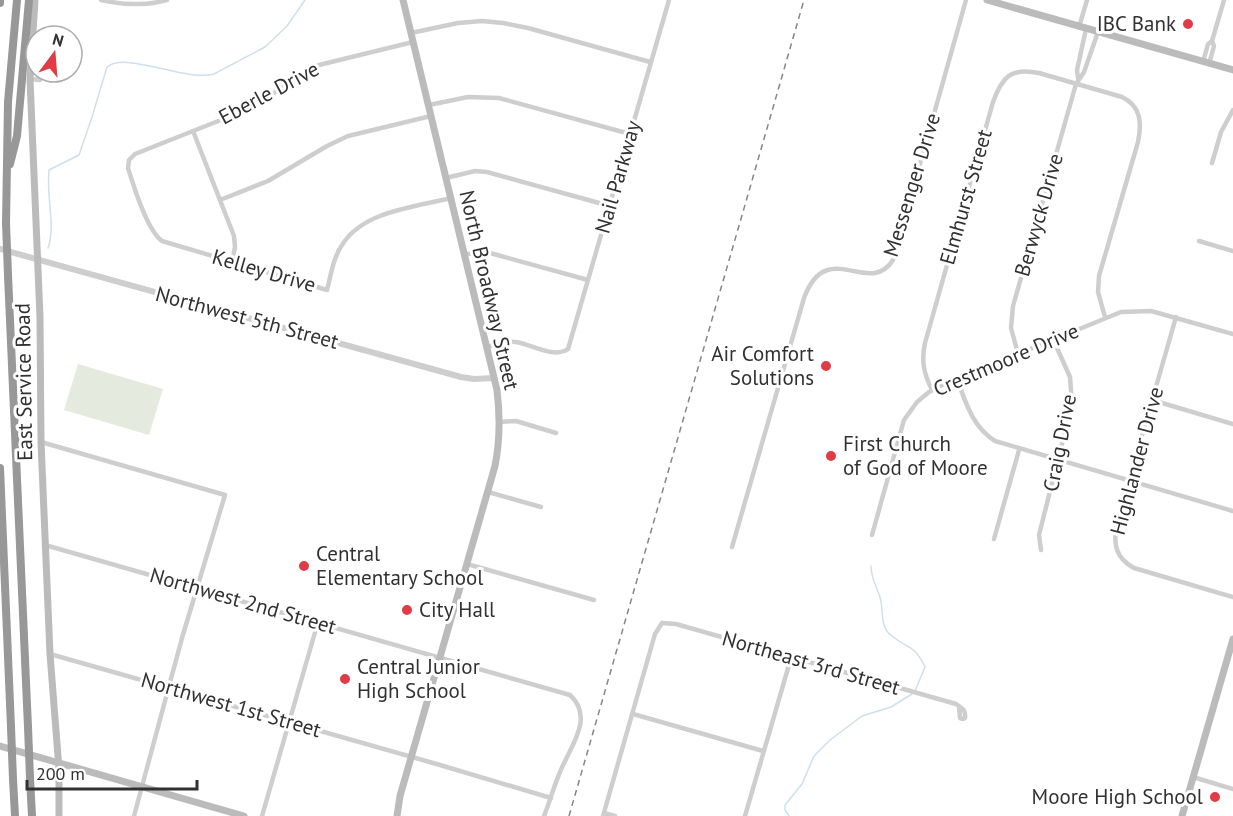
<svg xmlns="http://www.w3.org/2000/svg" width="1233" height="816" font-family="'PT Sans',sans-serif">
<rect width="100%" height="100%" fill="#fff"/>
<polygon fill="#e4eadd" points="78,364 163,389 149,435 64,410"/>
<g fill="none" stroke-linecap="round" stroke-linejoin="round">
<g stroke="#cde0ec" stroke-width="1.5">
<path d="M48 248C56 226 46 196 49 170L79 155 92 117 107 67C126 51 186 82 214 74L265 47 287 26 305 0"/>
<path d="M871 566C871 578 876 585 880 597 884 610 879 627 892 636 909 650 913 643 925 667L915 691"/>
<polyline points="789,816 785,810 785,805 802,784 814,756 830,740 862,716 891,707 912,694"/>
</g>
<g stroke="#cecece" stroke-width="4.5">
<path d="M101 0C123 5 145 6 167 0"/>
<polyline points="1079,27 1087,0"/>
<polyline points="411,33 458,23 482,21 503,23 528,28 650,62"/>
<path d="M413 42 319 65 246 110 135 154 129 160 128 168C134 187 147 230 162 241L327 290C331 275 333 258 342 245 363 211 415 207 451 198"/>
<polyline points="1203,62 1208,44 1212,41"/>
<polyline points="1209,64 1214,46 1212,41 1224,0"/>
<polyline points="1078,78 1077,70 1086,29"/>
<polyline points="30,79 40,80"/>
<polyline points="429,105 468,97 499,98 630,134"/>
<polyline points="193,131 234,236 235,247 232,262"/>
<polyline points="1212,163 1221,132 1233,110"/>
<polyline points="446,178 475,171 487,172 610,206"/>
<polyline points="220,200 268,181 327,146 348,136 431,116"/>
<polyline points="1199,241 1233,251"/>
<polyline points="465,254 490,253 588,280"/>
<path d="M1176 317 1117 523C1113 543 1115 558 1134 568L1233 597"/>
<path d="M487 347C496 344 506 341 516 342 531 344 554 359 568 349L669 0"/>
<polyline points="1018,354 1011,328 1013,306 1076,84 1084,72 1098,32"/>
<path d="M957 379C966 403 972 426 995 441L1233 511"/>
<path d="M932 390C924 374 921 361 925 343L993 102C1002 77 1011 67 1039 73L1122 97C1141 106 1142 123 1138 142L1099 276 1098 292 1105 317"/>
<polyline points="1152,400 1233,424"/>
<polyline points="499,422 516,421 556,433"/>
<polyline points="41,442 225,495 182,638 134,816"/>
<polyline points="488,492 541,507"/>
<polyline points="872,535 904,420 917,402 929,392 940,386 1121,312 1151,311 1233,334"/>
<polyline points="994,539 1019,450"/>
<path d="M45 545 570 695C595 718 570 747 560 772 554 786 550 801 544 816"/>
<path d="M732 547 804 298C827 236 869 298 893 260L966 0"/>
<polyline points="1041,550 1039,535 1072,404 1070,377 1053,339"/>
<polyline points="467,564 594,600"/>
<polyline points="50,654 440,765 551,798"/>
<polyline points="633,714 763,751"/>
<polyline points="1193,777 1233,789"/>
<polyline points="604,813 615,816"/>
<polyline points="262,816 318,622"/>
<path d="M603 816 655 634 662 623 676 624 956 704C962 708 966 710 965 718L963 719 960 718 959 706"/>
<polyline points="745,816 791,658"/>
</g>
<polyline stroke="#cecece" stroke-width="6" points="0,249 461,377 474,379 494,378"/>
<g stroke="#bbb" stroke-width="7">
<polyline points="35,0 30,79 40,317 41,442 50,654 59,769 59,816"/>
<polyline points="987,0 1233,70"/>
<polyline points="0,746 244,816"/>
<path d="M397 816 400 796 495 466C500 441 500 415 497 390L403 0"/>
<polyline points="1182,816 1233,639"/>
</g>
<g stroke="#989898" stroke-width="8">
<polyline points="0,3 0,0"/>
<polyline points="10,164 17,136 29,0"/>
<polyline points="6,223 8,102 17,0"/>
<polyline points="8,275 28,727"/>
<polyline points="0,468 11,727"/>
<polyline points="30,778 32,816"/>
<polyline points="13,779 15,816"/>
</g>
<polyline stroke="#868686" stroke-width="1.5" stroke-dasharray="6 4.5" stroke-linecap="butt" points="569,816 804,0"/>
<g stroke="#989898" stroke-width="8">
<polyline points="6,223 8,275"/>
<polyline points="11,727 13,779"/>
<polyline points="28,727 30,778"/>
</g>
</g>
<g fill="#df3c48" stroke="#fff" stroke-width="2">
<circle cx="1188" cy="24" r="6"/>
<circle cx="826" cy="366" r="6"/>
<circle cx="831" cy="456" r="6"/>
<circle cx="304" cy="566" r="6"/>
<circle cx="407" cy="610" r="6"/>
<circle cx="345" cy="679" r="6"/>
<circle cx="1215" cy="797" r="6"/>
</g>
<g text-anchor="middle" stroke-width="6" stroke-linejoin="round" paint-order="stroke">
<g font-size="21" fill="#313131" stroke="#fff" text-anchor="start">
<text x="1176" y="31" text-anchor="end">IBC Bank</text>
<text x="814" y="361" text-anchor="end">Air Comfort<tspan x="814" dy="24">Solutions</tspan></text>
<text x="843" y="451">First Church<tspan x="843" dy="24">of God of Moore</tspan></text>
<text x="316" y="561">Central<tspan x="316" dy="24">Elementary School</tspan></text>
<text x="419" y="617">City Hall</text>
<text x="357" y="674">Central Junior<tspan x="357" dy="24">High School</tspan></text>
<text x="1203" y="804" text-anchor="end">Moore High School</text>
</g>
<g font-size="21" fill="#313131" stroke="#fff">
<text transform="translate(269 93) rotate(-28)" y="7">Eberle Drive</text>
<text transform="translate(618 177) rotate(-74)" y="7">Nail Parkway</text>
<text transform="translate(912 185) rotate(-73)" y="7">Messenger Drive</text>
<text transform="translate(966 197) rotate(-74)" y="7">Elmhurst Street</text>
<text transform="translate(1039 215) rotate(-74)" y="7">Berwyck Drive</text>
<text transform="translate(264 271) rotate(16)" y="7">Kelley Drive</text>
<text transform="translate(489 290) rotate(77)" y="7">North Broadway Street</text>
<text transform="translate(247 318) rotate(15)" y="7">Northwest 5th Street</text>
<text transform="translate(1006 360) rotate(-23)" y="7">Crestmoore Drive</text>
<text transform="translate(24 382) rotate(-91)" y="7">East Service Road</text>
<text transform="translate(1060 443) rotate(-79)" y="7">Craig Drive</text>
<text transform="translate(1137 461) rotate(-75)" y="7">Highlander Drive</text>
<text transform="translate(243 601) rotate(16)" y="7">Northwest 2nd Street</text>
<text transform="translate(811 663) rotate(16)" y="7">Northeast 3rd Street</text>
<text transform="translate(231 705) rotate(16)" y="7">Northwest 1st Street</text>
</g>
</g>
<g transform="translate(54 54) rotate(16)"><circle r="28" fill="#ffffff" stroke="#adadad" stroke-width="1.5"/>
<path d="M0-4.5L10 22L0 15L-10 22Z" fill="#df3c48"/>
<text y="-9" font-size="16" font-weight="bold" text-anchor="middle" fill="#313131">N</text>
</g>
<path d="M27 780v9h170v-9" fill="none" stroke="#313131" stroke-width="3"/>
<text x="36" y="780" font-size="18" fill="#313131" stroke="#ffffff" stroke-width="4.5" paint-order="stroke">200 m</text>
</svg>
